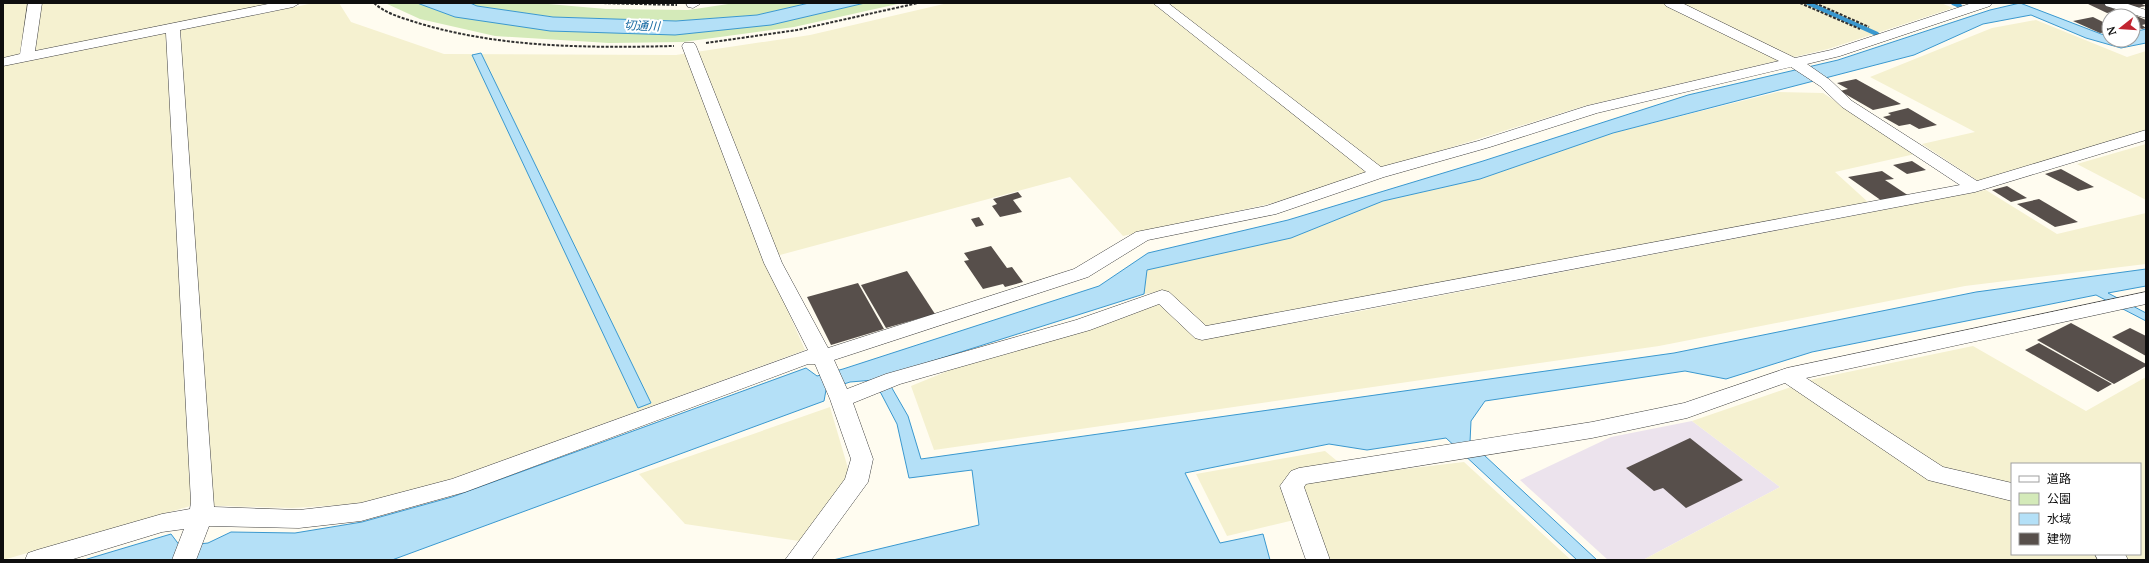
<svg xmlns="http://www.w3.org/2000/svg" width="2149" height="563" font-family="'PT Serif','Noto Sans JP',serif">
<rect width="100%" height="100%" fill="#fffcf0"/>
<polygon fill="#ece3ed" points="1692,421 1780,487 1643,560 1608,560 1520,480 1611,437"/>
<g fill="#f5f1d0" fill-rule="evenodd">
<polygon points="3,3 284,3 3,60"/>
<polygon points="314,3 339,3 351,22 444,54 676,55 810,35 948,3 1941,3 1953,8 1828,49 1584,106 1269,204 1123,236 1070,177 765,259 805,350 446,481 357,504 292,508 194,505 3,560 3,66"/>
<polygon points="2036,20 2127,57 2146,51 2146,132 1978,181 1922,144 1975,132 1870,77 1992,28"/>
<polygon points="1778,92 1823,93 1915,154 1835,172 1869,203 1205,327 1165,291 1144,294 1147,270 1291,238 1383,201 1480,179 1613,133"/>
<polygon points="2146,144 2146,200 2077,164"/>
<polygon points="1986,190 2057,234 2146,213 2146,264 1965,286 1659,346 934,450 911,386 970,362 1160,302 1200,338 1330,317"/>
<path d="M1973 346 2086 411 2146 377V560H1643L1780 487 1692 421 1814 379ZM2012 464H2140V554H2012Z"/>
<polygon points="830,407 850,475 799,541 685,524 639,474"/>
<polygon points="1325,451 1354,475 1464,462 1571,560 1328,560 1311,516 1227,536 1196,474"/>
</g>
<g fill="#d4eab9">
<polygon points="385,3 417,3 455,17 771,25 865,3 902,3 794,27 683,42 609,43 495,36 420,19"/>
<polygon points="470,3 537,3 606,9 688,10 735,3 809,3 757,15 676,21 553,17 477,6"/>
</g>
<g fill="#b4e0f7" stroke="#3a98cf">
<polygon points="417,3 470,3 477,6 553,17 676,21 757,15 809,3 865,3 771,25 675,35 550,31 455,17"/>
<polygon points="2020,3 2109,37 2109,40 2133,40 2133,32 2146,29 2146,43 2121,48 2086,38 2031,15 1983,24 1914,55 1613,133 1480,179 1383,201 1291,238 1147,270 1144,294 885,376 908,416 921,459 1674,353 1976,292 2146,269 2146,286 2108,293 2146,313 2146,321 2096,295 1812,352 1726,379 1685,371 1485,401 1471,421 1470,442 1597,560 1577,560 1446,438 1367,450 1329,444 1185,473 1220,543 1263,534 1270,560 833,560 979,525 972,470 909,478 897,424 874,380 850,382 826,390 824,401 392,560 84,560 171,534 180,546 208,543 231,532 295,533 362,522 452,497 806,368 817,376 843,369 1099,286 1148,253 1288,220 1483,161 1688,95 1838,60 1990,10"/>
<polygon points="481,53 651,403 638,408 472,55"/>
</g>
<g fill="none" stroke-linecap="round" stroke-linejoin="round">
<g stroke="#3a98cf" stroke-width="4.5">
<polyline points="1808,3 1877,34"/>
<polyline points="1953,3 1960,6"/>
</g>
</g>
<g fill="#574f4b">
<polygon points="2086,3 2104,3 2117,11 2107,13"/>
<polygon points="2116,3 2140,3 2146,6 2129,9"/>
<polygon points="2125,11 2146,20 2146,24 2142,25 2146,28 2142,29 2133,25 2133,16 2112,16 2114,15 2112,14"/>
<polygon points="2093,17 2109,25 2109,32 2100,33 2073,21"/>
<polygon points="1856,79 1901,104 1873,110 1840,91 1848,89 1837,83"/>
<polygon points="1908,108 1937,125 1919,129 1910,124 1899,126 1883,117 1891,115 1888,113"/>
<polygon points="1912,161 1926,170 1907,174 1893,165"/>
<polygon points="2061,169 2094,187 2078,191 2045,174"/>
<polygon points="1882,171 1894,179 1885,180 1909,196 1882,201 1848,177"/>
<polygon points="2007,186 2027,198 2011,202 1992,190"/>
<polygon points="1018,192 1022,197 1013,200 1022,212 1000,217 992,206 997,204 993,199"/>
<polygon points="2039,199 2078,222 2055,227 2017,204"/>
<polygon points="979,217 984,225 976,227 971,219"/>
<polygon points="991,246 1007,268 1012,267 1023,282 1005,287 1003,284 983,289 964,261 969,260 964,253"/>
<polygon points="907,271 935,314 886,328 861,285"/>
<polygon points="858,283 884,329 831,345 807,297"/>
<polygon points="2071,323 2146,364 2146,366 2114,384 2037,340"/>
<polygon points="2130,328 2146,336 2146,356 2112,337"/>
<polygon points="2039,343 2112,384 2098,392 2025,350"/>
<polygon points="1690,438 1743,480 1686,508 1663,488 1654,491 1626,468"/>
</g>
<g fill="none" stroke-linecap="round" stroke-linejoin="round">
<g stroke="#414141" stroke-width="1">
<g id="minor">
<path d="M28 3H42L35 51 273 3H300L293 7 180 30 214 507 299 510 361 503 452 479 808 350 764 263 682 46 684 43H694L696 46 782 263 828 348 1074 269 1136 232 1266 206 1366 172 1153 3H1168L1381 167 1478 141 1587 106 1779 61 1666 6 1664 3H1682L1795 58 1831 50 1972 3H1992L1990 6 1840 56 1807 64 1830 80 1852 101 1977 181 2146 130V140L1975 192 1202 340 1195 338 1159 304 1090 330 900 384 853 403 873 459 868 482 811 560H785L845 479 851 459 830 399 815 364H808L465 492 361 521 299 528 209 526 196 560H172L184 529 162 532 70 560H25L28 553 37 550 162 514 190 509 191 502 166 33 3 66V58L20 54ZM1791 67 1820 86 1842 107 1960 185 1206 326 1169 292 1162 290 1076 320 886 374 847 389 834 360 1088 277 1148 240 1276 214 1384 177 1490 147 1597 113Z"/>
<polygon points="686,3 700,3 700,4 693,8 688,7"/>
<polygon points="2104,3 2125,3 2146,10 2146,18 2106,6"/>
<polygon points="2146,292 2146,304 1806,378 1943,467 2012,483 2012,501 1928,480 1785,383 1687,418 1592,438 1306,484 1304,487 1330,560 1306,560 1280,486 1291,471 1299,468 1592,422 1684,403 1787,368"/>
<polygon points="2095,554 2125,554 2128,560 2098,560"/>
</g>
</g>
<g stroke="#303030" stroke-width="2" stroke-dasharray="3 1.5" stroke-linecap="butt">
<path d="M374 3C386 14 403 18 418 23 501 48 588 48 674 46"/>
<polyline points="599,3 677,5"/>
<polyline points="1800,3 1860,29"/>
<polyline points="1815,3 1869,27"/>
<polyline points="706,43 797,30 918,3"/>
</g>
<use href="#minor" fill="#fff" fill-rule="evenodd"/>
</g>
<g text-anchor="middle" stroke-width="4" stroke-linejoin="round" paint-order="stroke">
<g font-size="12" font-style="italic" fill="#1669a2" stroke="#fff">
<text transform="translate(642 26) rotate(2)" y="4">切通川</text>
</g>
</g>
<rect width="2149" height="563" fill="none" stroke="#0e0e0e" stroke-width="8"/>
<rect x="2011" y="463" width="130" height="92" fill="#ffffff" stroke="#9f9f9f"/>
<rect x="2019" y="476" width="20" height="6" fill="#ffffff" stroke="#9f9f9f"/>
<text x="2047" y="483" font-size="12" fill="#0e0e0e">道路</text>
<rect x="2019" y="493" width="20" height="12" fill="#d4eab9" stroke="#9f9f9f"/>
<text x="2047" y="503" font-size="12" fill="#0e0e0e">公園</text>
<rect x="2019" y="513" width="20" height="12" fill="#b4e0f7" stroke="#9f9f9f"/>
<text x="2047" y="523" font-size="12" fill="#0e0e0e">水域</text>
<rect x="2019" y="533" width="20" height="12" fill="#574f4b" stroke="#9f9f9f"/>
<text x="2047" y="543" font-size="12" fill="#0e0e0e">建物</text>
<g transform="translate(2121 28) rotate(253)"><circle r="19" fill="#ffffff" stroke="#9f9f9f"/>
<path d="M0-3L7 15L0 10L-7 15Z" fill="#c12430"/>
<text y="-6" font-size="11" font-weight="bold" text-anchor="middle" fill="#0e0e0e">N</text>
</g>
</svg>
